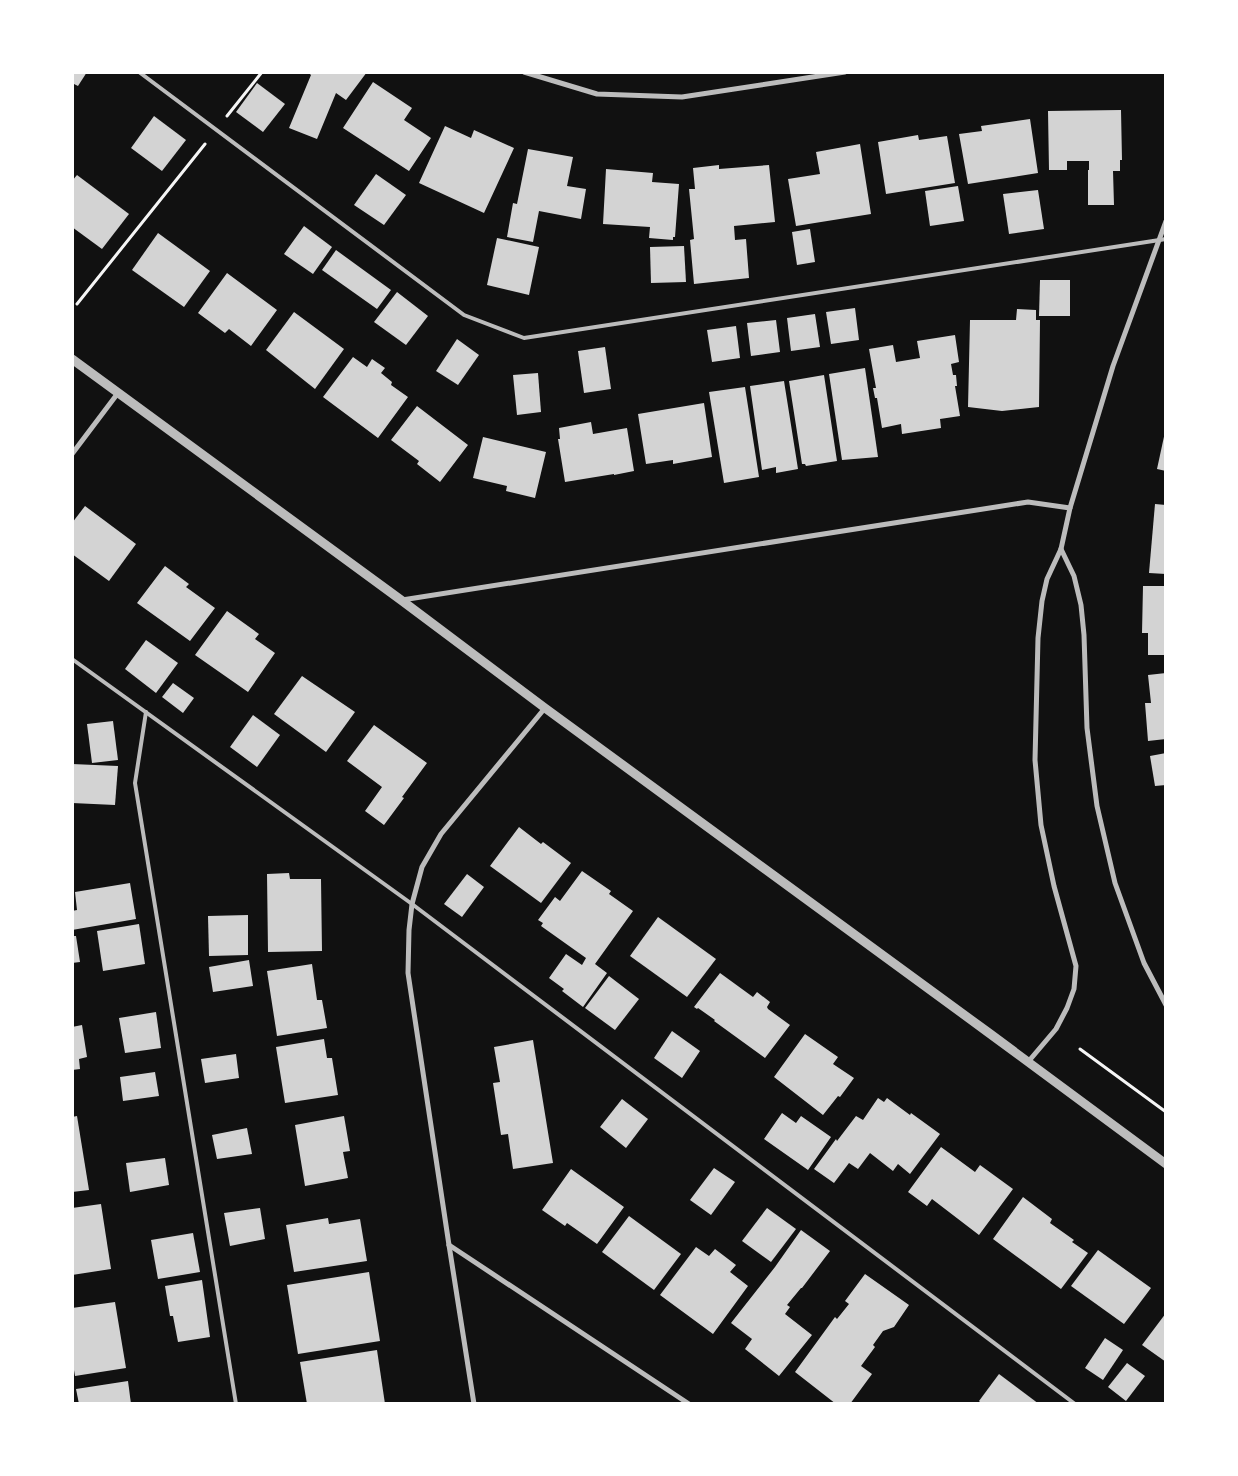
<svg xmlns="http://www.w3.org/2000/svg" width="1238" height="1476" font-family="Cabin,sans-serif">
<rect width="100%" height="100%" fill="#111"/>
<g fill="#d3d3d3">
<polygon points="72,72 87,72 78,86 72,83"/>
<polygon points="308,72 367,72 346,100 336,93 317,139 289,128 311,75"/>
<polygon points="373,82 412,108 404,120 431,138 409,171 343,128"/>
<polygon points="257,83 285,104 263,132 236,112"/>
<polygon points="1121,110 1122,160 1120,160 1120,171 1113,171 1114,205 1088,205 1088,170 1089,170 1089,161 1067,161 1067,170 1049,170 1048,111"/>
<polygon points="154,116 186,140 162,171 131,148"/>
<polygon points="1030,119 1038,173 968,184 959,134 982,131 981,126"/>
<polygon points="445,126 471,138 474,130 514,148 484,213 419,183"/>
<polygon points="918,135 919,140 947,136 955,183 886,194 878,142"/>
<polygon points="860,144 871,214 796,226 788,179 820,174 816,152"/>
<polygon points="528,149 573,157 567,186 586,189 581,219 539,211 533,242 507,237 513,203 517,204"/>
<polygon points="719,165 719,169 769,165 775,222 734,226 735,240 746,239 749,278 694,284 690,240 694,239 689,189 695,189 693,168"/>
<polygon points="606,169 653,173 652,182 679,184 675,237 673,237 673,240 649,238 650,227 603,224"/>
<polygon points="376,174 406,195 384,225 354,205"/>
<polygon points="77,175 129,214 102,249 72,227 72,181"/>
<polygon points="958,186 964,221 930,226 925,191"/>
<polygon points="1038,190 1044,229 1009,234 1003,194"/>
<polygon points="304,226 332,247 313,274 284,254"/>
<polygon points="810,229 815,262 797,265 792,232"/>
<polygon points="158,233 210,271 184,307 132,270"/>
<polygon points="497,238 539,247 529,295 487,285"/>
<polygon points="684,246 686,282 651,283 650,247"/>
<polygon points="336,250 391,290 377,309 322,270"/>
<polygon points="227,273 277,310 251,346 229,329 225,333 198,313"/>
<polygon points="1040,280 1070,280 1070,316 1039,316"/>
<polygon points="397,292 428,316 406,345 374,322"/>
<polygon points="855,308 859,340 831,344 826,312"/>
<polygon points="1017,309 1036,310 1036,320 1040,320 1039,407 1002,411 968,407 970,320 1016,320"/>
<polygon points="294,312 344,349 315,389 266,350"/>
<polygon points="815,314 820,347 791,351 787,318"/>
<polygon points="776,320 780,352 751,356 747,323"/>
<polygon points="736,326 740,358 712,362 707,330"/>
<polygon points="955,335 959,362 951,364 953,375 956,375 957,386 955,386 960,416 940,419 941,428 902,434 901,424 882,428 877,398 875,398 873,388 876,388 869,349 893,345 896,362 920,358 917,341"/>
<polygon points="457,339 479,355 458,385 436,371"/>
<polygon points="605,347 611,389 584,393 578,351"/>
<polygon points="353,357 367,367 372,359 385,368 381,373 392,382 391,385 408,397 378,438 323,397"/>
<polygon points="865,368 878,457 842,460 829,374"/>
<polygon points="538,373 541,412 517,415 513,375"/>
<polygon points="824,375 837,461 806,466 805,464 802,464 789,381"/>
<polygon points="784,381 798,469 776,473 776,467 762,470 750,386"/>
<polygon points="745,387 759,477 724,483 709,392"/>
<polygon points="704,403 712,457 673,464 673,460 646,464 638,414"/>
<polygon points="417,406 468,445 440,482 417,464 419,461 391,440"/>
<polygon points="591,422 593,434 627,428 634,471 614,475 614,474 565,482 558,439 560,439 559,428"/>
<polygon points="1165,432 1166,432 1166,471 1157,469"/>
<polygon points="483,437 546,452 535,498 506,491 507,486 473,478"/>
<polygon points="1155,504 1166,505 1166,574 1149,573"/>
<polygon points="85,506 136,544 109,581 72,554 72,523"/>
<polygon points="165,566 189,584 186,587 215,608 190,641 137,603"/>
<polygon points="1143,586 1166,586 1166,655 1148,655 1148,633 1142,633"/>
<polygon points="227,611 259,634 255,639 275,653 248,692 195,655"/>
<polygon points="146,640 178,663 156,693 125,669"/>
<polygon points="1166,673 1166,739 1148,741 1145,703 1151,703 1148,675"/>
<polygon points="302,676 355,712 326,752 274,714"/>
<polygon points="173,683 194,698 183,713 162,697"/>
<polygon points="253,715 280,735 257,767 230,747"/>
<polygon points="113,721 118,760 92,763 87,724"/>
<polygon points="374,725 427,763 402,797 404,798 384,825 365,811 382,787 347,761"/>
<polygon points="1166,753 1166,785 1155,786 1150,756"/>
<polygon points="72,764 118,766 115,805 72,803"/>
<polygon points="519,827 541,844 543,842 571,863 541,903 490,866"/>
<polygon points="582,871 611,891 609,894 633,911 595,964 607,973 583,1007 562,991 564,989 549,978 566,954 582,965 586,958 541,926 543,923 538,920 555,897 560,901"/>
<polygon points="289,873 290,879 321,879 322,951 268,952 267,874"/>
<polygon points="467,874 484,887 462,917 444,904"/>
<polygon points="130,883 136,919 72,930 72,911 77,910 75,892"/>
<polygon points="248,915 248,955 209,956 208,916"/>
<polygon points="658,917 716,959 687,997 630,956"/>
<polygon points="139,924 145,964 103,971 97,931"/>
<polygon points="72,936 76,936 80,962 72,963"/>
<polygon points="249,960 253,986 213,992 209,967"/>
<polygon points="312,964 317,1000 322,1000 327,1028 277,1036 267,971"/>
<polygon points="720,973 753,997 757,992 770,1002 767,1007 768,1009 790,1025 765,1058 714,1021 715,1020 698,1008 697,1009 694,1007"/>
<polygon points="609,976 639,999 615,1030 585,1008"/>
<polygon points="156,1012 161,1048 125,1053 119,1018"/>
<polygon points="82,1025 87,1057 79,1059 80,1069 72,1070 72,1027"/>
<polygon points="672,1031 700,1051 682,1078 654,1058"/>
<polygon points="805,1034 838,1057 833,1064 854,1078 840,1097 838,1096 823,1115 774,1077"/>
<polygon points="324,1039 327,1058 332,1058 338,1095 285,1103 276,1047"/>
<polygon points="533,1040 553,1163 513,1169 508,1134 501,1135 493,1083 500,1082 494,1047"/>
<polygon points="236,1054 239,1078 205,1083 201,1059"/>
<polygon points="155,1072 159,1096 123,1101 120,1077"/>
<polygon points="878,1098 884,1102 887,1098 910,1115 911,1113 940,1134 910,1174 898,1164 893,1171 870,1153 858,1169 849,1163 834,1183 814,1169 836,1139 837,1141 856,1116 863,1120"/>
<polygon points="622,1099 648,1119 626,1148 600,1127"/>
<polygon points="782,1113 796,1123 801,1116 831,1137 808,1170 764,1139"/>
<polygon points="77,1116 89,1190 72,1192 72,1117"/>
<polygon points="344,1116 350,1151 343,1152 348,1178 305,1186 295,1125"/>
<polygon points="247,1128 252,1154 217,1159 212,1135"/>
<polygon points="941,1147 975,1172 980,1165 1013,1189 979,1235 932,1199 927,1206 908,1192"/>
<polygon points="165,1158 169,1185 130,1192 126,1163"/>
<polygon points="714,1168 735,1182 711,1215 690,1200"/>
<polygon points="571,1169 624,1207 597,1244 567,1223 565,1226 542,1210"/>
<polygon points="1023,1197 1052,1219 1050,1223 1074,1240 1072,1242 1088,1253 1061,1289 993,1239"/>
<polygon points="101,1204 111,1269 72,1275 72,1208"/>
<polygon points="260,1208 265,1239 230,1246 224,1213"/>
<polygon points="767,1208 796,1229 771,1262 742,1241"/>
<polygon points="629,1216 681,1254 654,1290 602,1252"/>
<polygon points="328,1218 329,1224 360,1219 367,1261 294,1272 286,1225"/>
<polygon points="801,1230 830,1251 802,1288 801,1288 787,1305 790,1307 785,1314 812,1335 779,1376 745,1349 752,1339 731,1323 775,1267"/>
<polygon points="193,1233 200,1272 158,1279 151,1240"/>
<polygon points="696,1247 709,1256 715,1249 736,1265 730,1272 748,1286 713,1334 660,1295"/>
<polygon points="1098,1250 1151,1288 1124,1324 1071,1286"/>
<polygon points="369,1272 380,1341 298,1354 287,1285"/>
<polygon points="865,1274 909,1305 894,1327 883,1331 873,1345 875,1347 861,1366 872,1374 850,1404 836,1404 795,1372 835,1317 837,1319 849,1304 845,1301"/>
<polygon points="202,1280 210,1337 178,1342 173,1316 170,1316 165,1286"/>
<polygon points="115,1302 126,1368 75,1376 72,1358 72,1346 74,1346 72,1308"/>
<polygon points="1166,1313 1166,1362 1142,1345"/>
<polygon points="1105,1338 1123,1350 1103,1380 1085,1368"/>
<polygon points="377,1350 385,1404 307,1404 300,1362"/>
<polygon points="1127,1363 1145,1376 1126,1401 1108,1387"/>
<polygon points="999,1374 1039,1404 982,1404 979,1401"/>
<polygon points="128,1381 131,1404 79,1404 76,1389"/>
</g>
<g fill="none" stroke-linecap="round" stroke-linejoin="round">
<g stroke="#f5f5f5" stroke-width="3">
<polyline points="227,116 262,72"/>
<polyline points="77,304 205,144"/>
<polyline points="1080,1049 1166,1112"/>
</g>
<g stroke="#bcbcbc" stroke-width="4">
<polyline points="139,72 464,315 524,338 1166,239"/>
<polyline points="72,659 412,904 1075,1404"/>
<polyline points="146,712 135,783 236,1404"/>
</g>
<g stroke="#bcbcbc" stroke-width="5">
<polyline points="524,72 597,94 682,97 845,72"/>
<polyline points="72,454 118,393"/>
<polyline points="1061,549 1074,576 1081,605 1084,635 1087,728 1097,806 1115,883 1144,963 1166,1005"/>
<polyline points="402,600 1028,502 1070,508"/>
<polyline points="1028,1062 1056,1029 1067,1008 1074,989 1076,966 1054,886 1041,825 1035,760 1038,638 1042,601 1047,579 1061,549 1070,508 1113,366 1166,221"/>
<polyline points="449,1245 689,1404"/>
<polyline points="474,1404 449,1245 408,973 409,930 412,904 422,867 441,834 545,708"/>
</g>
<polyline stroke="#bcbcbc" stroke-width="9" points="72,359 401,600 545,708 989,1033 1166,1164"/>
</g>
<rect width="1238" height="1476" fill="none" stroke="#ffffff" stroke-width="148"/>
</svg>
